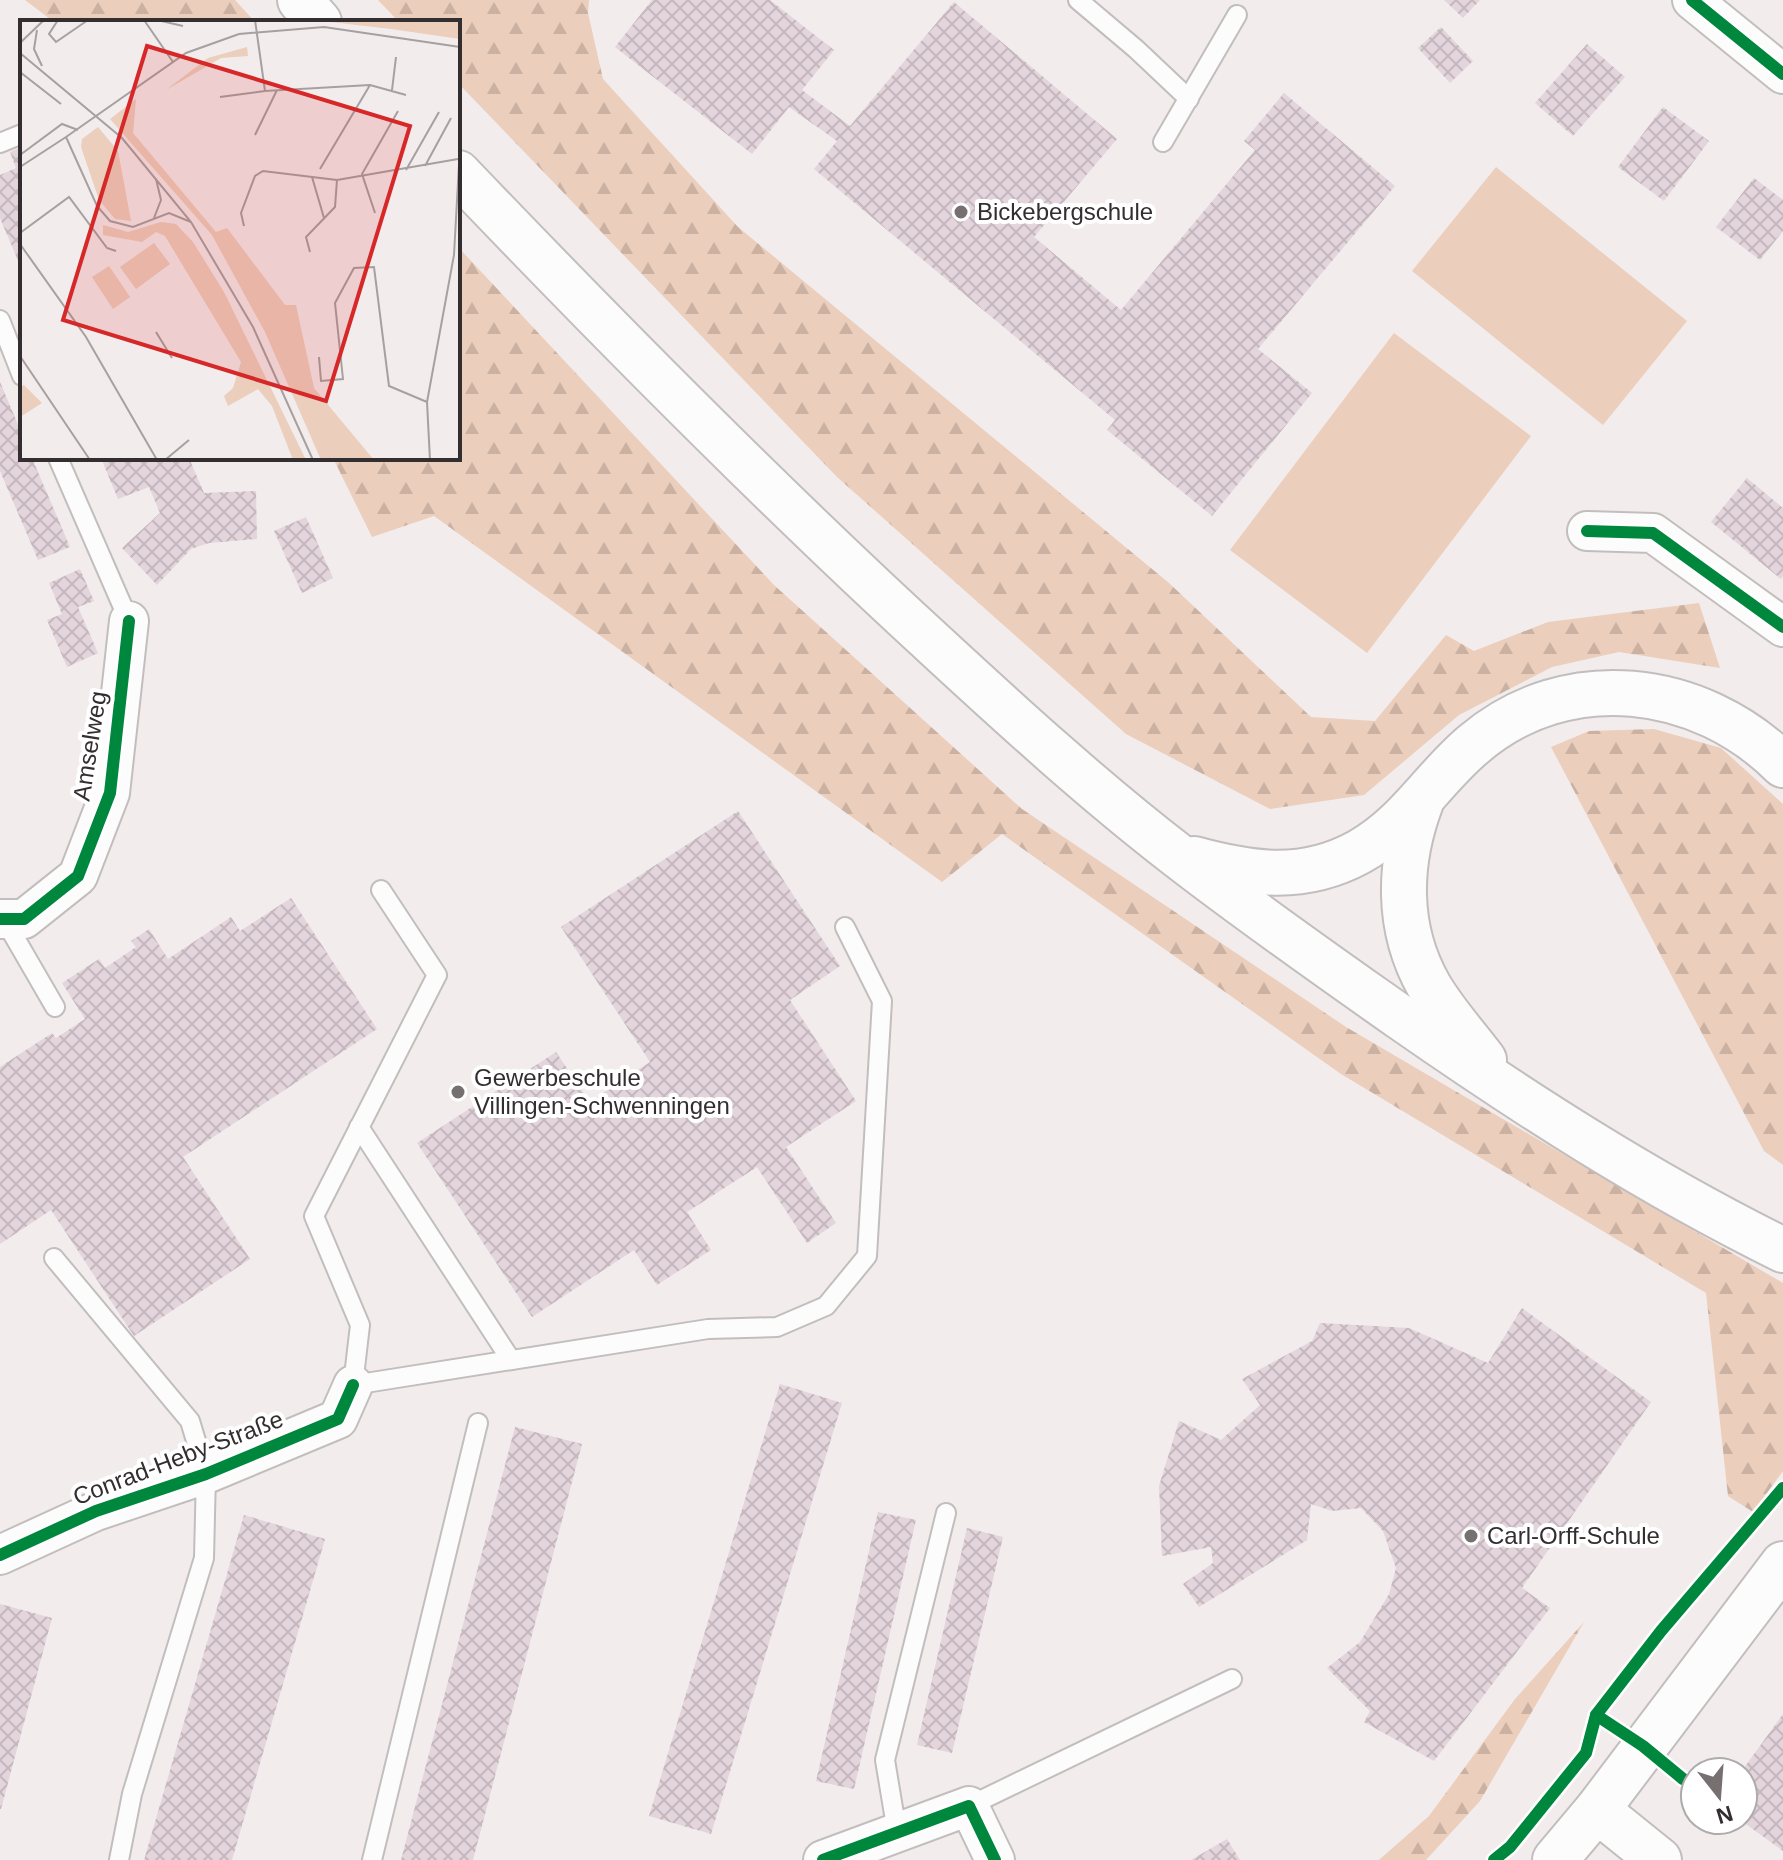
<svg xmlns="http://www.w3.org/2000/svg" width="1783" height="1860" font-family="Arial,sans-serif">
<defs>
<pattern id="forest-firs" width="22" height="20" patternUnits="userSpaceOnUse" patternTransform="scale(2)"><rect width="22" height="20" fill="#ebcebc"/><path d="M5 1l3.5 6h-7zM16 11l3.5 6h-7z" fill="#cab1a2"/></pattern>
<pattern id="building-cross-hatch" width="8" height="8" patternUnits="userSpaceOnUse" patternTransform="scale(2)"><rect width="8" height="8" fill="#e4d5dd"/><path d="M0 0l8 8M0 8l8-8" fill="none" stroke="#c4b7be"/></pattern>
</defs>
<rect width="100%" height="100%" fill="#f2ecec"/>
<g fill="url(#forest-firs)">
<polygon points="25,0 235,0 255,22 54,22"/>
<polygon points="378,0 589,0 588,13 603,79 738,227 1169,583 1311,717 1375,721 1446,635 1474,651 1548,622 1699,603 1720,668 1619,652 1552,667 1459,715 1364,795 1270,809 1126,734 837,477 458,83 458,22 399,22"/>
<polygon points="458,247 774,585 1022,809 1346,1027 1783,1283 1783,1471 1753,1512 1728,1496 1706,1293 1341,1074 1002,834 942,882 434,516 372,537 333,458 458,458"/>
<polygon points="1654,729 1721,748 1783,804 1783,1165 1764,1151 1551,747 1589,731"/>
<polygon points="1584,1622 1480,1801 1426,1860 1379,1860 1429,1816 1515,1699"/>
</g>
<g fill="#ebcebc">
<polygon points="1496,167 1687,321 1603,425 1412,271"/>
<polygon points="1394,333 1531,436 1367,653 1230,550"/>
</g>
<g fill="url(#building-cross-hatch)">
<polygon points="652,0 770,0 834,50 802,90 850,126 954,2 1117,139 1034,237 1121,310 1255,150 1244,141 1284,93 1395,186 1258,349 1312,393 1212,516 1107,430 1115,420 814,169 837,141 789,107 752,154 615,47"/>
<polygon points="1444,0 1480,0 1463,18"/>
<polygon points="1441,27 1473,61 1450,83 1418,48"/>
<polygon points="1587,44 1625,77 1573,136 1535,103"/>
<polygon points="1663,107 1709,141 1664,201 1618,167"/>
<polygon points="22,147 22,270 0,218 0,175 16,168 10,152"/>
<polygon points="1754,178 1783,200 1783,231 1760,260 1716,227"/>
<polygon points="0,382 22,434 22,458 32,458 70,547 38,560 0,471"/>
<polygon points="101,458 138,458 139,461 145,458 189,458 204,493 256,491 257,539 209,543 191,549 157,585 122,548 160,513 149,487 118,499"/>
<polygon points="1747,478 1783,508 1783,576 1781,579 1711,522"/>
<polygon points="306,517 333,578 302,593 274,531"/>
<polygon points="80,569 94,601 78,607 98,653 67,667 47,620 62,614 49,583"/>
<polygon points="738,811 840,966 790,1000 856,1101 786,1147 836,1223 807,1243 757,1167 687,1212 711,1250 657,1285 634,1250 532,1317 417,1143 556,1052 590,1102 650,1062 561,927"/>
<polygon points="291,898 377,1029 183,1157 250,1259 134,1336 51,1210 0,1244 0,1067 52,1033 56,1038 85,1019 62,983 99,959 105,968 136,947 131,941 149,929 168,959 231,917 240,931"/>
<polygon points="1522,1308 1651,1402 1522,1588 1550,1608 1434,1761 1364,1722 1370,1711 1327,1668 1360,1642 1389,1594 1396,1568 1383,1531 1361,1508 1332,1511 1311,1504 1307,1540 1199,1607 1183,1584 1213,1563 1211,1547 1162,1556 1159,1486 1179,1421 1221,1440 1260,1405 1242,1379 1312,1341 1320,1323 1409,1328 1488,1363"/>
<polygon points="780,1384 842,1403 711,1834 649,1816"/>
<polygon points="515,1427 582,1444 473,1860 401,1860"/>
<polygon points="878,1512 916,1520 854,1789 816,1781"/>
<polygon points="244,1515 325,1539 232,1860 144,1860"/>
<polygon points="967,1528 1003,1537 952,1753 917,1745"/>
<polygon points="0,1604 52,1618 1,1809 0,1809"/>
<polygon points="1783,1714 1783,1851 1743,1822 1743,1772 1741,1772"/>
<polygon points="1227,1839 1240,1860 1191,1860"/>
</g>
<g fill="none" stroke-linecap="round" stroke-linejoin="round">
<g stroke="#c3bebe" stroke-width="22">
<g id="lane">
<polyline points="1078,0 1136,49 1189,99"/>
<polyline points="1163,142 1237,15"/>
<polyline points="0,143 22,134"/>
<polyline points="0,320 22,376"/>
<polyline points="58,458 129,621"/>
<polyline points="381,890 437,975 314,1216 360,1325 353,1385 708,1329 777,1327 826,1306 867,1256 882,1001 845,927"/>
<polyline points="4,919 55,1007"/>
<polyline points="359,1127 511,1360"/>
<polyline points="54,1258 190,1421 206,1474 204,1558 132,1794 119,1860"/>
<polyline points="969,1806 1232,1679"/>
<polyline points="897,1832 885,1760 946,1513"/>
<polyline points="372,1860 478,1423"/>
</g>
</g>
<g stroke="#c3bebe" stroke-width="42">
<g id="street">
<polyline points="1692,0 1783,74"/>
<polyline points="1587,531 1653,533 1783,627"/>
<polyline points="0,919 24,919 78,876 110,793 129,621"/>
<polyline points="0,1555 96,1511 206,1474 338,1419 353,1385"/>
<polyline points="823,1860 969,1806 995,1860"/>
</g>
</g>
<g stroke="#c3bebe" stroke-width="48">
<g id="primary">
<polyline points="300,0 319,22"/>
<path d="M458 173C613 335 770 494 936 646 1014 718 1093 790 1177 855 1249 911 1325 964 1400 1017 1522 1102 1649 1184 1783 1250"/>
<path d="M1421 802C1398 863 1396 928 1429 986 1444 1012 1466 1036 1484 1060"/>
<path d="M1194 859C1253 875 1304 882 1359 852 1408 825 1433 778 1474 744 1567 665 1700 682 1783 765"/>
<polyline points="1597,1810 1659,1860"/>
<polyline points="1555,1860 1597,1810 1783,1564"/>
</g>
</g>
<use href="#lane" stroke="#fdfcfc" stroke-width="18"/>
<use href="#street" stroke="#fdfcfc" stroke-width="38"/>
<use href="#primary" stroke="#fdfcfc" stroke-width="44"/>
<g stroke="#fff" stroke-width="17">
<g id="cycleway">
<polyline points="1692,0 1783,74"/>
<polyline points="1587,531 1653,533 1783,627"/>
<polyline points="0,919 24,919 78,876 110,793 129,621"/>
<polyline points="0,1555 96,1511 206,1474 338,1419 353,1385"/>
<polyline points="1596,1715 1643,1746 1683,1779"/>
<polyline points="823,1860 969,1806 995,1860"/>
<polyline points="1494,1860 1510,1847 1586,1753 1596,1715 1661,1631 1783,1488"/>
</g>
</g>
<use href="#cycleway" stroke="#00873e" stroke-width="12"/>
</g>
<g fill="#767071" stroke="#fff" stroke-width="3">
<circle cx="961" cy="212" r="8"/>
<circle cx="458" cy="1092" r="8"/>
<circle cx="1471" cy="1536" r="8"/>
</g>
<g text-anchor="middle" stroke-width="8" stroke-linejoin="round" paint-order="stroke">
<g font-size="24" fill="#332e2f" stroke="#fff" text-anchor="start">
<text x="977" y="220">Bickebergschule</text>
<text x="474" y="1086">Gewerbeschule<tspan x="474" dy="28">Villingen-Schwenningen</tspan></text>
<text x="1487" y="1544">Carl-Orff-Schule</text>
</g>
<g font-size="24" fill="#332e2f" stroke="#fff">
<text transform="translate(90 746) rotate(-81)" y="8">Amselweg</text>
<text transform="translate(178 1458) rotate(-21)" y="8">Conrad-Heby-Straße</text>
</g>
</g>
<g transform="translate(20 20)">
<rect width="440" height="440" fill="#f2ecec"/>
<path d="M294 0H440V19L371 9ZM4 365 22 383 0 397V367Z" fill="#ebcebc"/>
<path d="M315 0H382L440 10V17ZM227 27 228 36 201 38 146 70 188 38ZM116 79 113 113 196 212 207 208 265 285H276L294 368 354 440H301L245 312 192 215 90 99ZM78 107 98 131 111 201 95 199 79 180 61 127 62 119ZM141 202 156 204 173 222 204 272 286 440H273L252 386 238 369 208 386 204 376 213 368 221 342 145 216 136 212 122 222 83 215V205L108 212Z" fill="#ebcebc"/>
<path d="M134 223 150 244 116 269 100 247ZM89 246 110 277 93 289 72 257Z" fill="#ebcebc"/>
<path fill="none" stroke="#a6a0a0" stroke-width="2" d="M38 0 29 14 36 22 68 0M124 0 153 42M137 0 163 6M235 0 245 71 350 65 386 75M17 10 14 29 22 46M0 23 24 0M0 33 102 118 171 202 233 307 293 440M0 52 41 84M372 70 376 37M200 77 245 71M235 115 257 70M0 135 42 104 58 110M405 146 431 98M0 147 46 117M300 149 350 65M386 150 419 92M292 157 304 198M317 160 438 139M355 193 342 154 378 91M134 198 141 180 136 159M171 202 149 193 113 207 90 201 77 186 46 117 166 33 219 14 304 7 440 27M224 206 221 193 235 156 243 151 317 160M0 213 49 177 87 228 96 231M0 224 66 317 137 440M290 232 286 217 315 187 317 160M136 312 152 338M0 336 70 440M299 337 301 361 323 359 315 283 334 248 354 247 369 366 407 382M145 440 169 420M410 440 407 382 434 235 440 126"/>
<path fill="#d62828" fill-opacity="0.15" stroke="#d62828" stroke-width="4" d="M127 26 390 106 306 381 43 300Z"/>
<rect width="440" height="440" fill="none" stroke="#332e2f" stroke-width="4"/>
</g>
<g transform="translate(1719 1796) rotate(163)"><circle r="38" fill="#ffffff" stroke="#adabac" stroke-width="2"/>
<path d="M0-6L14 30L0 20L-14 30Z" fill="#767071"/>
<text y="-12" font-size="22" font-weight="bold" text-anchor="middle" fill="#332e2f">N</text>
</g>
</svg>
